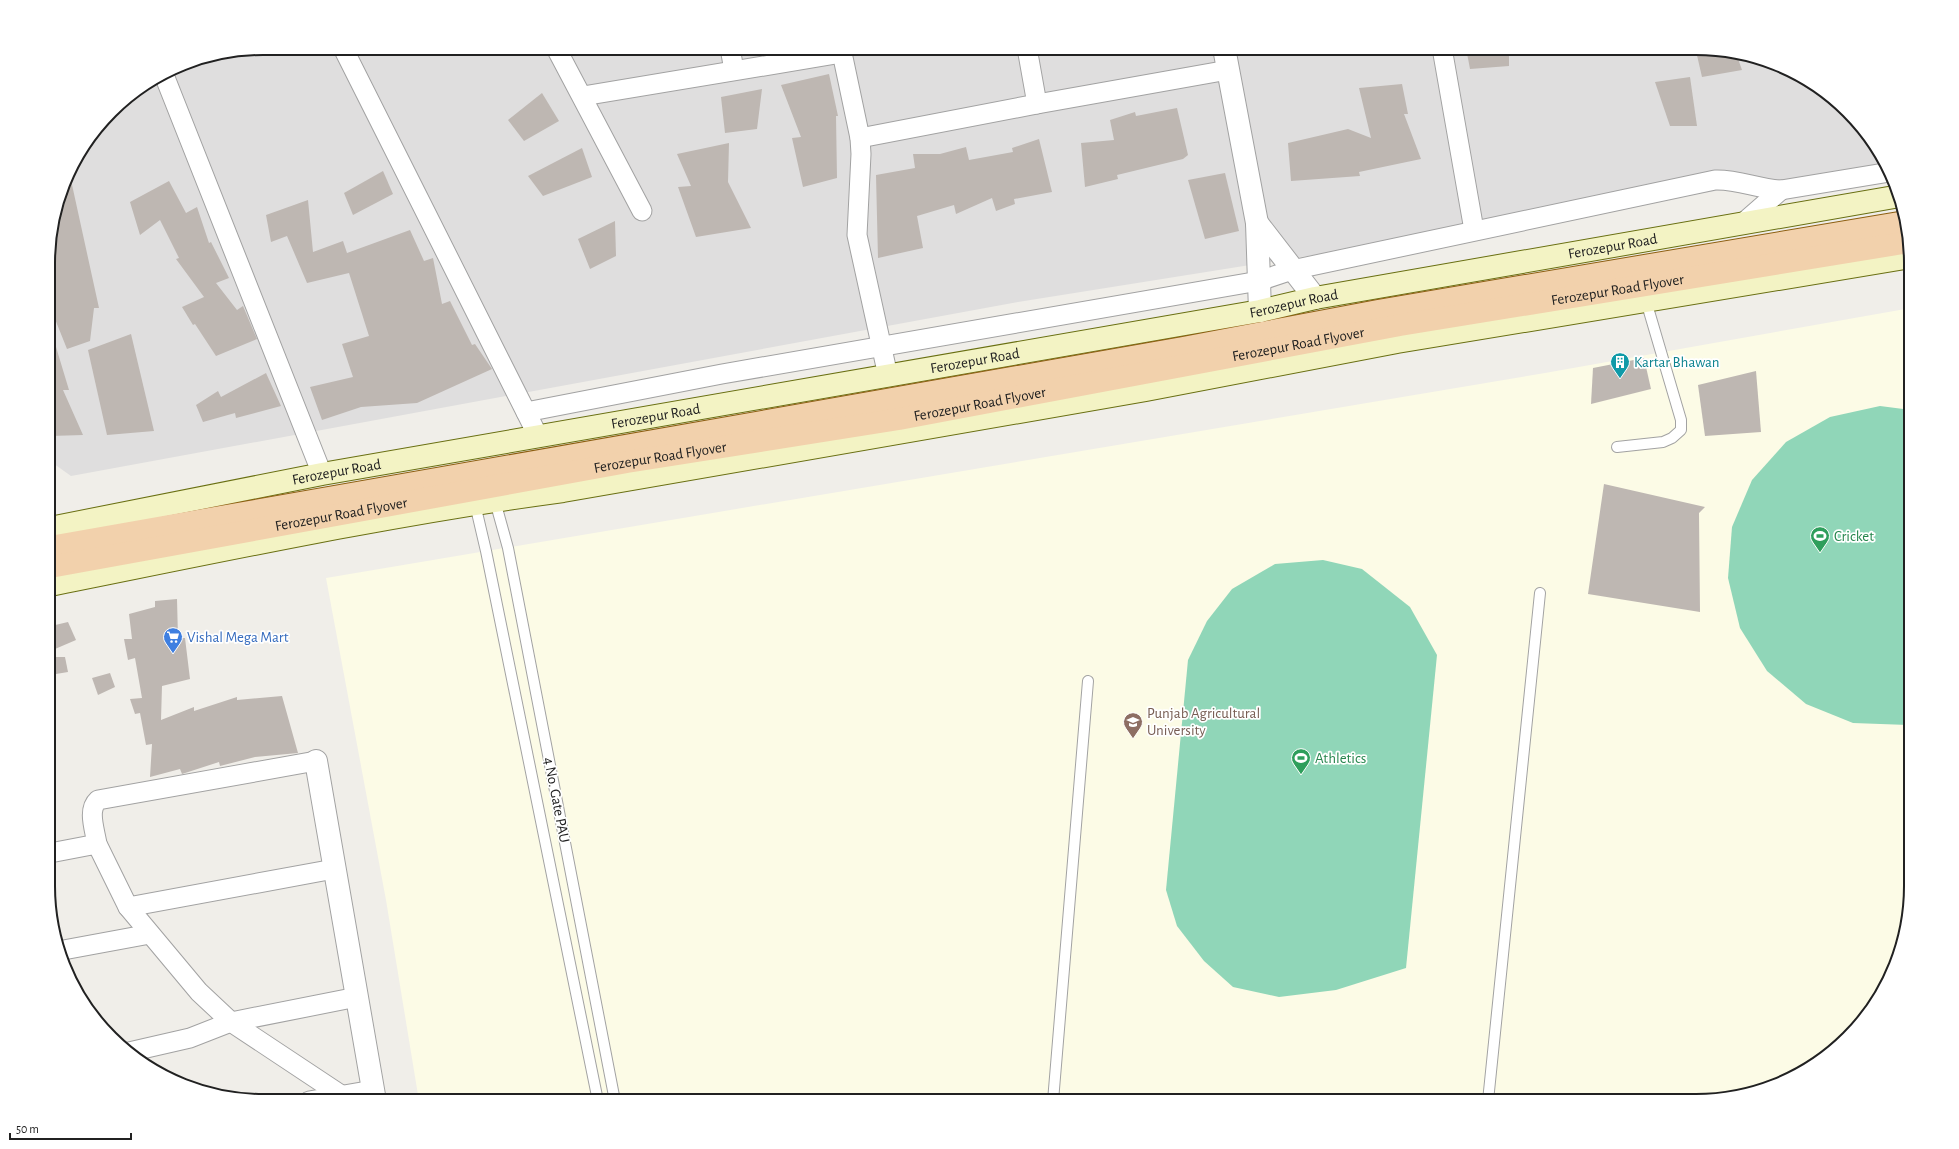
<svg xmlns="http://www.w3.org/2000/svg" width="1959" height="1149" font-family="'Alegreya Sans',sans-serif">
<rect width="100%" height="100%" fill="#f0eee9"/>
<polygon fill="#dfdede" points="263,48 1696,48 1752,55 1804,77 1848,111 1882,155 1886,164 1018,302 71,476 50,461 50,235 70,168 121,101 181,64"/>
<polygon fill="#fcfbe6" points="1911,308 1911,900 1904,942 1882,994 1848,1038 1804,1072 1752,1094 1710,1101 419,1101 386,900 326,578 1545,373"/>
<g fill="#90d6b8">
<polygon points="1880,406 1911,410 1911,725 1908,725 1853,723 1806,704 1767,671 1740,628 1728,578 1732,527 1752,480 1786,442 1830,417"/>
<polygon points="1323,560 1362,569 1410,607 1437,655 1406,968 1336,990 1279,997 1233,987 1204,961 1177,926 1166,890 1188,660 1207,621 1232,589 1275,564"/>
</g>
<g fill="#beb7b2">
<polygon points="1466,48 1509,48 1509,66 1470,69"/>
<polygon points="1703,49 1736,53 1742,70 1702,77 1696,51"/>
<polygon points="829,74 838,116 836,116 837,178 803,187 792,138 801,137 781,85"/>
<polygon points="1690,77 1697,126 1670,126 1655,82"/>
<polygon points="1402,84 1408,114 1404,114 1421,159 1359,172 1360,176 1291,181 1288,143 1348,129 1371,138 1359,88"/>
<polygon points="762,89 757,129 725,133 721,97"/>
<polygon points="542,93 559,121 524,141 508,120"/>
<polygon points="1177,108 1188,155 1183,159 1117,175 1118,179 1085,187 1081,143 1114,140 1110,120 1135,112 1136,116"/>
<polygon points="1039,139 1052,192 1014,199 1015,204 996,211 992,198 956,214 954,205 917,216 923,248 878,258 876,175 915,168 913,154 940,154 966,147 969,160 1013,152 1012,148"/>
<polygon points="729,143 728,182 751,228 696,237 678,187 691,186 677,154"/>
<polygon points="582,148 592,177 543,196 528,176"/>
<polygon points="69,171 99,308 94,308 90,341 67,349 55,319 50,321 50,235"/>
<polygon points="383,171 393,194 353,215 344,193"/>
<polygon points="1225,173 1239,231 1205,239 1188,180"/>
<polygon points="169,181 186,213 197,207 209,243 211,242 229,278 216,283 237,310 243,306 257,339 216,356 195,324 193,325 182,307 204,297 176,259 179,258 160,220 140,235 130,202"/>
<polygon points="308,200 313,252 343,241 347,253 410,230 424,261 433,258 442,304 450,301 472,345 475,344 492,369 417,403 361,407 322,420 310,387 353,377 342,344 369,336 349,273 307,283 287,236 271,242 266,215"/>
<polygon points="615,221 616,256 590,269 578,239"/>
<polygon points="131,334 154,431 107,435 88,350"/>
<polygon points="53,337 69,390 63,390 83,435 50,436 50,338"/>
<polygon points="1644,358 1651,389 1591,404 1593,368"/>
<polygon points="1756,371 1761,432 1705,436 1698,385"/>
<polygon points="266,373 281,406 236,418 235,413 203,422 196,405 218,391 221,397"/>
<polygon points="1604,484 1705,507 1699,513 1700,612 1588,594"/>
<polygon points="177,599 178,638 185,638 190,679 162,686 161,720 194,707 194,711 237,697 237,700 282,696 298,753 255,757 220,766 219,762 182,774 180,769 150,777 152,744 146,745 140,713 135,714 130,699 142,698 135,658 128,660 124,639 132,639 129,614 155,607 155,601"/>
<polygon points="68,622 76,640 55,649 51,626"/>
<polygon points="50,657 65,657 68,672 50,675"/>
<polygon points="110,673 115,687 98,695 92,678"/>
</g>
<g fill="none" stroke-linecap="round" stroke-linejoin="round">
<g stroke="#a2a2a2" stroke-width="12">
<g id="service">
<polyline points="1617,447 1663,442 1672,438 1681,430 1681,420 1646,301"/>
<polyline points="495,501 508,548 615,1101"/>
<polyline points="475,504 486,551 598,1101"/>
<polyline points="1053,1101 1088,681"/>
<polyline points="1488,1101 1540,593"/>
</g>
</g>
<g stroke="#a2a2a2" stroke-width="21">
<g id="minor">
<polyline points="343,48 538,436"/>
<polyline points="556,48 642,211"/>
<polyline points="730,48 734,70"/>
<polyline points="841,48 860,138 861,154 857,235 888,376"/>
<polyline points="1027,48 1037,104"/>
<polyline points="1442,48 1474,230"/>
<polyline points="164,75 322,474"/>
<polyline points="583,96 842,53"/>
<polyline points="860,138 1037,104 1228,70"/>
<polyline points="1742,224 1781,190"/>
<path d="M526 412 722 374 1259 281 1292 270 1715 180C1738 179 1758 189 1781 190L1890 172"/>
<path d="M97 844C95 830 87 810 98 800L316 761"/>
<polyline points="50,853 97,844 128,907 199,992 231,1022 341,1095"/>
<polyline points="128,907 334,869"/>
<polyline points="58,951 150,934"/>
<polyline points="129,1052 190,1038 231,1022 357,997"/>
<polyline points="309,1101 373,1090"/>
</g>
</g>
<g stroke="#a2a2a2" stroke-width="24">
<g id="tertiary">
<polyline points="1224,48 1257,223 1260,311"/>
<polyline points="1257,223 1315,298"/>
<polyline points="316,761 375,1101"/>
</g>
</g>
<g stroke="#696f12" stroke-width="24">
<g id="secondary">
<path id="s1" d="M50 528 322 474 1260 311 1315 298 1900 196"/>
<path d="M50 585C220 551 391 514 563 491L1146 390 1397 342 1911 257"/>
</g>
</g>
<g stroke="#8d5f11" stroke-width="24">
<g id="primary">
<polyline points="50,547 1183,348 1378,311 1905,222"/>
<path id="s2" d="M50 567 627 462 899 419 1400 325 1909 242"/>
</g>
</g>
<use href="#service" stroke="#fff" stroke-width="10"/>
<use href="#minor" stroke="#fff" stroke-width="19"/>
<use href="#tertiary" stroke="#fff" stroke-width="22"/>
<use href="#secondary" stroke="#f3f3c4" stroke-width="22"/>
<use href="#primary" stroke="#f2d1ac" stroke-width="22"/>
</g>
<defs>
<g id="building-pin" transform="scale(1)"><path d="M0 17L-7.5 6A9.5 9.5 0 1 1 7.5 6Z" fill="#0f9aa8" stroke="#fff"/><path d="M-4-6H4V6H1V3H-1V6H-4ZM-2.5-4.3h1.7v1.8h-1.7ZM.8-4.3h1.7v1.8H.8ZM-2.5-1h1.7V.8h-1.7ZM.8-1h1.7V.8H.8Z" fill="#fff"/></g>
<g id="stadium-pin" transform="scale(1)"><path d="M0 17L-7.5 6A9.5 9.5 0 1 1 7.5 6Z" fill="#2e9e5b" stroke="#fff"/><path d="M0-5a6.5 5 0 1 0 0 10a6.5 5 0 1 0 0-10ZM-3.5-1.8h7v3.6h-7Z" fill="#fff"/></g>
<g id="supermarket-pin" transform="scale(1)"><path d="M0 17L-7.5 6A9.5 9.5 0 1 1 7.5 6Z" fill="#3f7fe0" stroke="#fff"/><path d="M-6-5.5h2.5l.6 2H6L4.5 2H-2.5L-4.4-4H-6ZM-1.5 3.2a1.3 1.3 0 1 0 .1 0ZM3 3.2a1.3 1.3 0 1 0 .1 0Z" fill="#fff"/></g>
<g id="university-pin" transform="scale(1)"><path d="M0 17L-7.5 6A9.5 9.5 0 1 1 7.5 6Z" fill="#8d6e63" stroke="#fff"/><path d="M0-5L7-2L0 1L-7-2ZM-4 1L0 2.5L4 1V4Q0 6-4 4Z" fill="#fff"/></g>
</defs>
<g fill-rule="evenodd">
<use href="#building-pin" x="1620" y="362"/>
<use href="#stadium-pin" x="1820" y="536"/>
<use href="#supermarket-pin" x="173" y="637"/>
<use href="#university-pin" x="1133" y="722"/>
<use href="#stadium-pin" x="1301" y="758"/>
</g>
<g text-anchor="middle" stroke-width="3.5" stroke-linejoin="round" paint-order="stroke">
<g font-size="15" fill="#212121" stroke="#fff">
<text dy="5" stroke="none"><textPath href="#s1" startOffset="1588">Ferozepur Road</textPath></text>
<text dy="5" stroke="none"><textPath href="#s2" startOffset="1592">Ferozepur Road Flyover</textPath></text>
<text dy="5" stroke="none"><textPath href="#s1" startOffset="1264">Ferozepur Road</textPath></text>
<text dy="5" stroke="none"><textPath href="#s2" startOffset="1268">Ferozepur Road Flyover</textPath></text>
<text dy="5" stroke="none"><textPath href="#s1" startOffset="940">Ferozepur Road</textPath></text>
<text dy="5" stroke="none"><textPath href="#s2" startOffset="944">Ferozepur Road Flyover</textPath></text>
<text dy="5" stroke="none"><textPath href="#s1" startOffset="616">Ferozepur Road</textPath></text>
<text dy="5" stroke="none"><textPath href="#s2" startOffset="620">Ferozepur Road Flyover</textPath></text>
<text dy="5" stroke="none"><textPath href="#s1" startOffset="292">Ferozepur Road</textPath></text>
<text dy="5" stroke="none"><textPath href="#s2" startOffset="296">Ferozepur Road Flyover</textPath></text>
<text transform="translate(557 800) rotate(79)" y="5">4 No. Gate PAU</text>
</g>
<g font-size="15" fill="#0d838f" stroke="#fff" text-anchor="start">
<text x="1634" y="367">Kartar Bhawan</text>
</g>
<g font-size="15" fill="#27864d" stroke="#fff" text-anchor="start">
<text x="1834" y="541">Cricket</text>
<text x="1315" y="763">Athletics</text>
</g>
<g font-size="15" fill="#366cbe" stroke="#fff" text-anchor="start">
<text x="187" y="642">Vishal Mega Mart</text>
</g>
<g font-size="15" fill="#785e54" stroke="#fff" text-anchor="start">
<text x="1147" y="718">Punjab Agricultural<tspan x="1147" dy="17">University</tspan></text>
</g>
</g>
<path d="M0 0H1959V1149H0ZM263 55H1696A208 208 0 0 1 1904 263V886A208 208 0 0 1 1696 1094H263A208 208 0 0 1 55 886V263A208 208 0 0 1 263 55Z" fill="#fff" fill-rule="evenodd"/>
<path fill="none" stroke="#212121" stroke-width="2" d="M263 55H1696A208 208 0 0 1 1904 263V886A208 208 0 0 1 1696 1094H263A208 208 0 0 1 55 886V263A208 208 0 0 1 263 55Z"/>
<path d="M10 1133v6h121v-6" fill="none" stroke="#212121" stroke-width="2"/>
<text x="16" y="1133" font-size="12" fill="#212121" stroke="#ffffff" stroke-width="3" paint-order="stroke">50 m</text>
</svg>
